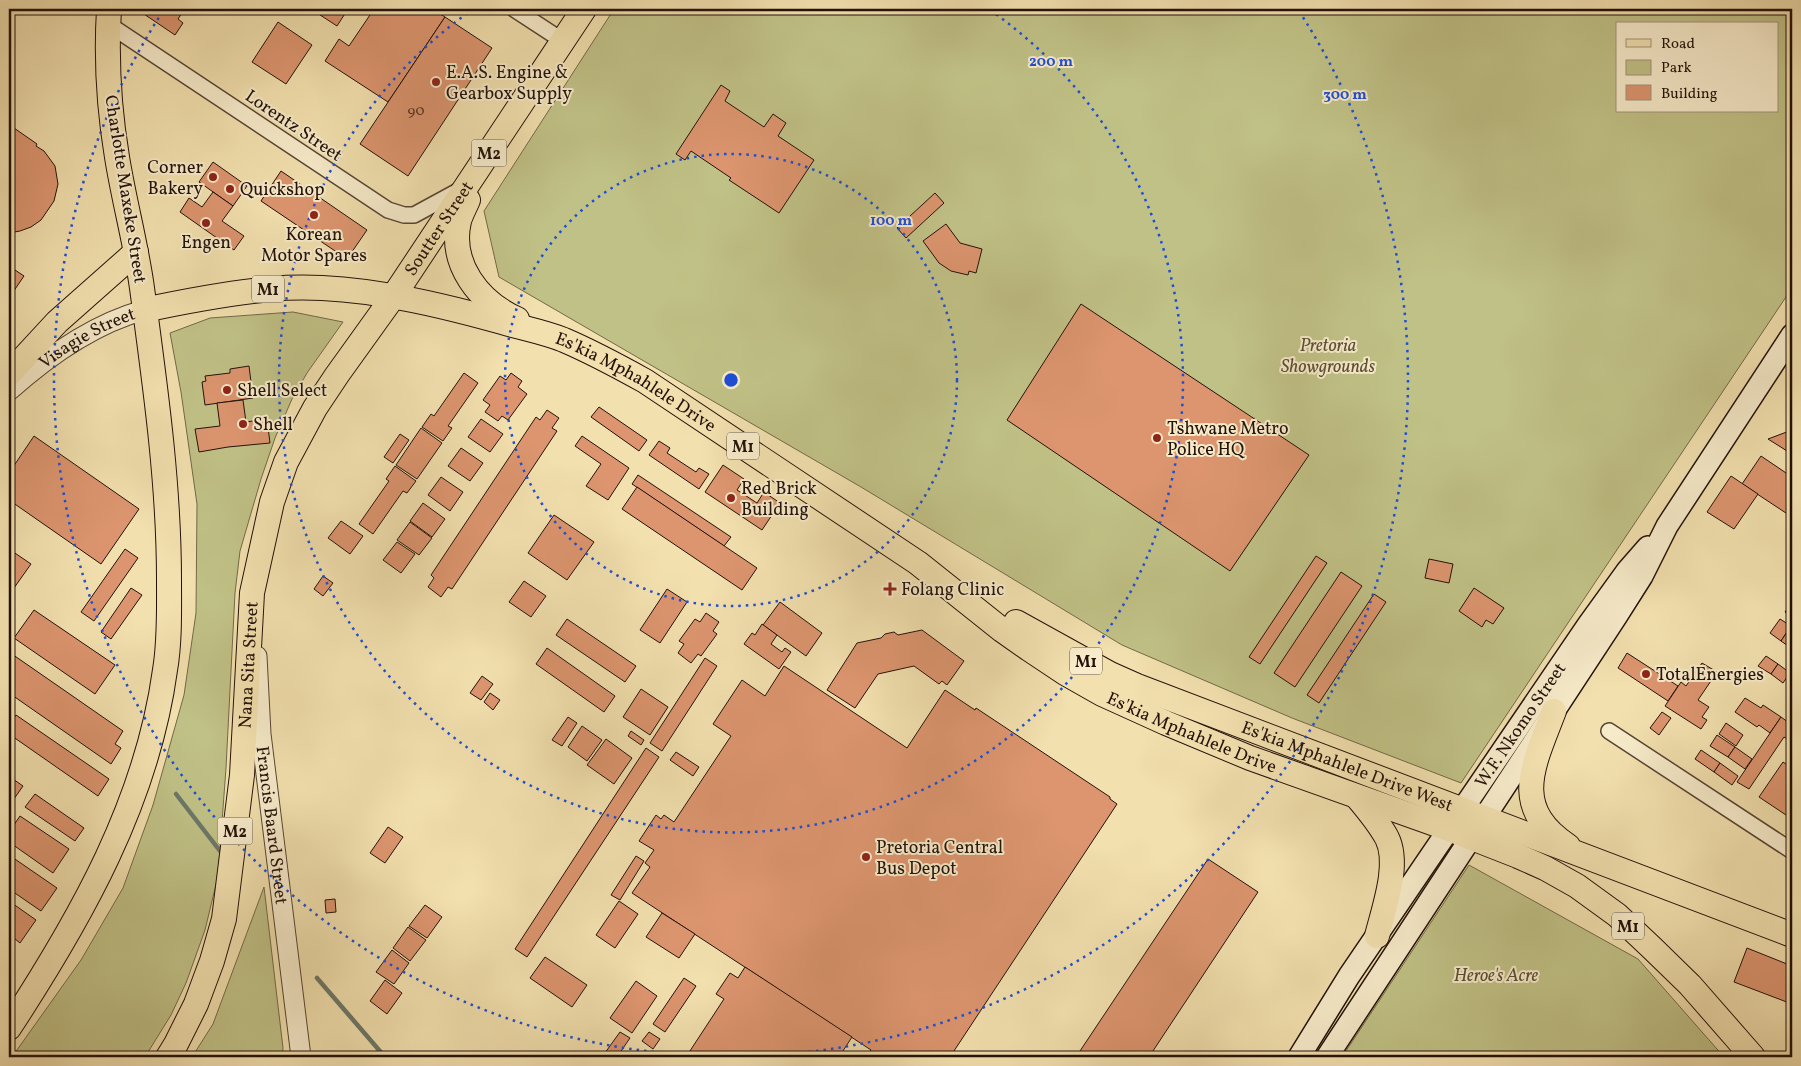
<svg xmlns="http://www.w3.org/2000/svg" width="1801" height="1066" font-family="Vollkorn,serif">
<rect width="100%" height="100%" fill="#f2e0ae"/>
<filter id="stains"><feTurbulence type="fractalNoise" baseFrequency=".004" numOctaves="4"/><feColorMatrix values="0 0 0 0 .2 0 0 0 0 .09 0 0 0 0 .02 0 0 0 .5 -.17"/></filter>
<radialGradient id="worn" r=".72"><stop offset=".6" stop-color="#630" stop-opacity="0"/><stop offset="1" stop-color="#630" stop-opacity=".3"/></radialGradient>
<g fill="#c0c186" stroke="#726948" fill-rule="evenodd">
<path d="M614 9H1792V288L1461 783 1292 718 1122 645 861 487 499 277 484 211ZM1617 24H1777V111H1617Z"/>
<polygon points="293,312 343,322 307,373 292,399 275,438 261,479 240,551 235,593 226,768 218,876 205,930 186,983 171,1015 145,1057 12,1057 81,960 123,888 153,805 184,695 196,613 197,504 181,392 170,333 210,318"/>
<polygon points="1469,865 1638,959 1724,1057 1342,1057"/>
<polygon points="264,887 283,1048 282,1057 192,1057 213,1024"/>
</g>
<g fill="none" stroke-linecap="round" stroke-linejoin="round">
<g stroke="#6c7868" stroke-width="4.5">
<polyline points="176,794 220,851"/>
<polyline points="317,978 385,1057"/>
</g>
</g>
<g fill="#dc956f" stroke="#23110a">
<polygon points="143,9 175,9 182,13 178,19 183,23 175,35 141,12"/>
<polygon points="311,9 348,9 337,26"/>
<polygon points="374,9 433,9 445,17 388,102 325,61 339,39 349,46"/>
<polygon points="445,17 492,48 408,176 360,144"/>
<polygon points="278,22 312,45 286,84 252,62"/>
<polygon points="721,85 730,91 725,101 764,127 773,114 786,123 778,136 814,160 779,213 729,180 731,178 691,151 685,160 676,154"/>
<polygon points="14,128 37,144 36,146 44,151 55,166 58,184 54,201 41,220 31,227 20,231 9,233 9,136"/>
<polygon points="213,162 247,186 233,206 199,182"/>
<polygon points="281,171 367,230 347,259 261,201"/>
<polygon points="213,192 233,206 222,221 244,236 234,250 180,212 189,198 202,207"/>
<polygon points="935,193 944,203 906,238 897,228"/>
<polygon points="946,224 960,243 982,249 976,273 969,271 968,275 951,271 939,263 923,241"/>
<polygon points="9,266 24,276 9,298"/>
<polygon points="1081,304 1309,455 1230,571 1007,420"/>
<polygon points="249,366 253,398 205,405 202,382 206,381 205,376 230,373 230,369"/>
<polygon points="464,373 478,383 448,426 452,428 443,441 422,427 431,414 434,416"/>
<polygon points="511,373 522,381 518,387 527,394 508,420 502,416 498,421 485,412 490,405 483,400 500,376 506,380"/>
<polygon points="243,400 246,422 267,419 270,443 228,447 199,452 195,429 220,426 217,403"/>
<polygon points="599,407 647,440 639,451 591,417"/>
<polygon points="547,410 559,418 552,428 557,431 452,589 448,587 441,597 428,587 434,578 431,575 536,417 540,420"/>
<polygon points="481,419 503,434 490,452 468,437"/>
<polygon points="421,428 442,443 417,479 396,465"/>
<polygon points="1792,430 1792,443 1787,451 1768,439"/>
<polygon points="400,434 409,440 393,463 384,457"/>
<polygon points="34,436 139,509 101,564 9,500 9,473"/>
<polygon points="582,436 629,468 608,500 586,486 601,464 575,446"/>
<polygon points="659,441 670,448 667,453 696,472 699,468 709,474 699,489 649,455"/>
<polygon points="1792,443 1792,455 1787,451"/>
<polygon points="461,448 483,463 470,481 448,466"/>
<polygon points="1761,456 1792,477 1792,517 1742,484"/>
<polygon points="723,465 744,479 737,490 757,503 764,492 780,503 762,530 705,492"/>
<polygon points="395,466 416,481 407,493 403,491 373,534 359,524 389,481 386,479"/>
<polygon points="638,475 731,537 724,546 632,484"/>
<polygon points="1731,476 1758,494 1734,529 1707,512"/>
<polygon points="441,477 463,492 450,511 428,495"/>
<polygon points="637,487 757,568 742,590 622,509"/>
<polygon points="423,503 445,519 432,537 410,521"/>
<polygon points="554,515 594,542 567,580 528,553"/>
<polygon points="341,521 363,536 350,554 328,538"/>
<polygon points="410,522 432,538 419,555 397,540"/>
<polygon points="397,542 415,554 401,573 383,560"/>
<polygon points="9,549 31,564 9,595"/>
<polygon points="125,549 138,558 94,621 81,612"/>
<polygon points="1316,556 1327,563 1260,664 1249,657"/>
<polygon points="1429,559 1453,564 1449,583 1425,578"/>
<polygon points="1341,572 1362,586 1295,687 1274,673"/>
<polygon points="323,576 333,583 323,596 314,589"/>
<polygon points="524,581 546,596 531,617 509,602"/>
<polygon points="131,588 142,595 111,639 101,632"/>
<polygon points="1474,588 1504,608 1493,624 1486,620 1482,627 1459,611"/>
<polygon points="667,589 687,602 660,643 640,630"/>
<polygon points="1374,594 1386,602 1319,703 1307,695"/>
<polygon points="780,602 822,633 806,656 763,625"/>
<polygon points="1792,602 1792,617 1785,612"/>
<polygon points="34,610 115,665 95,694 14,638"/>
<polygon points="706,613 719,622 713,631 717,634 701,656 698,654 691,663 678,653 684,644 679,641 695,619 700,622"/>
<polygon points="567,619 636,666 625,682 556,635"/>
<polygon points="1780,619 1791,626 1781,641 1770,633"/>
<polygon points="762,624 777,635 771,644 782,652 785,648 791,652 779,669 744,644 752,633 755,635"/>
<polygon points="1791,626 1792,627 1791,648 1781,641"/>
<polygon points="922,630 964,661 947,685 942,681 939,684 914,666 878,674 855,708 827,690 857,643 881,638 885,634 894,632 898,635"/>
<polygon points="547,648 615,696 604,712 536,664"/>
<polygon points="9,652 123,731 115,744 121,748 111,764 9,693"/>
<polygon points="1627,653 1678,686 1668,701 1618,668"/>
<polygon points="1766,656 1778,664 1771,674 1758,666"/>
<polygon points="705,658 717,666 662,751 650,743"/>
<polygon points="1702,663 1717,672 1698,700 1709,707 1702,717 1707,720 1701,729 1665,706 1681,682 1686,686"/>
<polygon points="1778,664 1790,673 1783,683 1771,674"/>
<polygon points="784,666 907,748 945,690 975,710 976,708 1110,797 1110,799 1117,804 950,1057 865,1057 871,1050 632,893 650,867 645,863 654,850 639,841 656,815 661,819 664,815 674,822 731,736 713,724 742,680 765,696"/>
<polygon points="482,676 493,684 481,700 470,693"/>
<polygon points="641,689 668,707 650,735 623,717"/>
<polygon points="490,693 500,700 493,710 484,702"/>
<polygon points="1745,698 1761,708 1763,705 1781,717 1770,733 1759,725 1757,727 1735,712"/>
<polygon points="1662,712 1671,718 1659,735 1650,728"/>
<polygon points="16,715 109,779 98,796 9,734 9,725"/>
<polygon points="568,717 577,723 562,746 552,740"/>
<polygon points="1781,717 1792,725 1792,742 1784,737 1749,789 1737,782"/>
<polygon points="1726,723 1743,735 1736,746 1719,734"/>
<polygon points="582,726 602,740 587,761 568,747"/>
<polygon points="631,731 644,740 641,745 628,736"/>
<polygon points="1717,735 1735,747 1728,757 1710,746"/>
<polygon points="606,739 632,758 614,784 587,765"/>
<polygon points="1735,747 1752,759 1745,769 1728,757"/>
<polygon points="646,748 659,757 527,957 515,949"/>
<polygon points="1701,750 1720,763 1714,772 1695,759"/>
<polygon points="676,752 699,767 693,776 670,760"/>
<polygon points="1783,762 1792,768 1792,819 1759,797"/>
<polygon points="1720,763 1738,776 1732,785 1714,772"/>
<polygon points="10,777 23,786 9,806 9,779"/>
<polygon points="35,794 84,828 75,841 25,807"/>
<polygon points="20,816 69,849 53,873 9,842 9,832"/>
<polygon points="388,827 403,837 385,863 370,853"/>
<polygon points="9,855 57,888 41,911 9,889"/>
<polygon points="636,856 644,861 620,900 611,895"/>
<polygon points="1208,859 1258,892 1149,1057 1076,1057"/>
<polygon points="335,899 336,912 326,913 325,900"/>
<polygon points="9,901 36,920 20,943 9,934"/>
<polygon points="619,901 638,914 615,948 596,935"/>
<polygon points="425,905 442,917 427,938 409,926"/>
<polygon points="662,913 695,934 679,958 646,937"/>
<polygon points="408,927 426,940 410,961 393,948"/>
<polygon points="9,948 14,952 9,960"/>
<polygon points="1747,948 1792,966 1792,1004 1734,982"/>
<polygon points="392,950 409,963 394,984 376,972"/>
<polygon points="545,957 587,985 572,1007 530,978"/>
<polygon points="745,967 852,1037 839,1057 686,1057 724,999 716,994 730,973 738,978"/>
<polygon points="684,978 696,986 665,1032 653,1024"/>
<polygon points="385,980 402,993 387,1014 370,1001"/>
<polygon points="636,981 657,996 632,1033 610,1018"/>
<polygon points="620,1032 630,1038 617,1057 602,1057"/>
<polygon points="649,1032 660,1039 653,1049 642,1041"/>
</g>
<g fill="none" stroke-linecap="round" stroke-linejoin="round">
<g stroke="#574533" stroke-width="18">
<g id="minor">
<polyline points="514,9 563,41"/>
<polyline points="108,24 388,210 404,215 414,215 460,190"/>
<polyline points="1609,731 1792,851"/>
</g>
</g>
<g stroke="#574533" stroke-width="21">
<g id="tertiary">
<path id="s1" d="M9 391C48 356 93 324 144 310"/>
<path id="s2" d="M257 656 261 734 301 1057"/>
</g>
</g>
<g stroke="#23110a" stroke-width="24">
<g id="secondary">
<path id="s3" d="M1299 1057 1349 976 1588 625 1627 571 1648 547"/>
<polyline points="1327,1057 1616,617 1642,576 1667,526 1792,335"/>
</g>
</g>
<g stroke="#23110a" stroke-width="26">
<g id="primary">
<path d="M468 200C465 207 461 214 459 221 449 264 479 302 517 319"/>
<path id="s4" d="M144 310C186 301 229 293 271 289 345 282 431 302 502 322 522 328 544 332 564 340 592 352 618 366 645 381L918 563 1002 630 1029 649 1065 673 1102 694 1166 723 1250 758 1449 829 1518 856 1545 868 1577 886 1617 915 1652 948 1690 985 1753 1057"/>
<polyline points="9,374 57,322 136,252"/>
<path id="s5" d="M1016 622 1110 674 1137 686 1792 935"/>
<path d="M1554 711C1534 764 1509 807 1568 846"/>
<path d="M1357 797C1368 810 1379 823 1387 838 1400 864 1384 908 1377 936"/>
<path d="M9 1028C81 918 147 802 165 670 170 641 169 609 169 580 169 482 155 385 142 288 136 244 124 201 117 157 109 109 106 58 109 9"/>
<path id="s6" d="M168 1057 176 1044 196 1004 212 961 224 919 242 775 252 593 272 502 286 462 315 408 337 375 393 297 584 9"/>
</g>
</g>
<use href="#minor" stroke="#f7ebca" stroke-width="15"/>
<use href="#tertiary" stroke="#f7ebca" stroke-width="19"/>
<use href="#secondary" stroke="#f7ebca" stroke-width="21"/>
<use href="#primary" stroke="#f2e0ae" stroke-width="24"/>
</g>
<g fill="none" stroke="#1d4ed8" stroke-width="2.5" stroke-dasharray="2.5 5">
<circle cx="731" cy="380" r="226"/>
<path d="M990 10A452 452 0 1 1 472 10"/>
<path d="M1299 11A677 677 0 1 1 163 11"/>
</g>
<g fill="#8f2418" stroke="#f7ebca" stroke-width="2">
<circle cx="436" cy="82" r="5"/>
<circle cx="213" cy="177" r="5"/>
<circle cx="230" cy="189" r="5"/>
<circle cx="314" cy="215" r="5"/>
<circle cx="206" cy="223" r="5"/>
<circle cx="227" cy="390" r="5"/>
<circle cx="243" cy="424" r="5"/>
<circle cx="1157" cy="438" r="5"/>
<circle cx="731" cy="498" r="5"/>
<path d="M887.5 581.5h5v5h5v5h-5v5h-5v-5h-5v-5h5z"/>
<circle cx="1646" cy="674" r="5"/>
<circle cx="866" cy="857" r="5"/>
</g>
<g text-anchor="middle" stroke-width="4" stroke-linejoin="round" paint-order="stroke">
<g font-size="15" fill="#513223">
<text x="416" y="115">90</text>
</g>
<g fill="#f7ebca" stroke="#635244" stroke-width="1">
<rect x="471.5" y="139.5" width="35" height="27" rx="4"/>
<rect x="252" y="275.5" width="32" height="27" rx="4"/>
<rect x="727" y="432.5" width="32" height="27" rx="4"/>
<rect x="1070" y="647.5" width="32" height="27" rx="4"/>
<rect x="217.5" y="817.5" width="35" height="27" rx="4"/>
<rect x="1612" y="912.5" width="32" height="27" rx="4"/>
</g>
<g font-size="16" font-weight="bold" fill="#23110a">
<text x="489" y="159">M2</text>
<text x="268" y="295">M1</text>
<text x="743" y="452">M1</text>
<text x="1086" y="667">M1</text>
<text x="235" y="837">M2</text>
<text x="1628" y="932">M1</text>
</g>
<g font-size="18" fill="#23110a" stroke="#f7ebca" text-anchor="start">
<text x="446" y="78">E.A.S. Engine &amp;<tspan x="446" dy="21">Gearbox Supply</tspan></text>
<text x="203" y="173" text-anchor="end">Corner<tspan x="203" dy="21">Bakery</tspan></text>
<text x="240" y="195">Quickshop</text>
<text x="314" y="240" text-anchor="middle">Korean<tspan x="314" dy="21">Motor Spares</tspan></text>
<text x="206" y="248" text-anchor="middle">Engen</text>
<text x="237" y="396">Shell Select</text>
<text x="253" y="430">Shell</text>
<text x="1167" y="434">Tshwane Metro<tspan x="1167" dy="21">Police HQ</tspan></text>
<text x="741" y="494">Red Brick<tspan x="741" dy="21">Building</tspan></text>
<text x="901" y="595">Folang Clinic</text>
<text x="1656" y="680">TotalEnergies</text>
<text x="876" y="853">Pretoria Central<tspan x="876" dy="21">Bus Depot</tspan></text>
</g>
<g font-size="18" fill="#23110a" stroke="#f7ebca">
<text transform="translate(294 125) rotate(34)" y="6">Lorentz Street</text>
<text transform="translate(126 189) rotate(81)" y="6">Charlotte Maxeke Street</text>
<text dy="6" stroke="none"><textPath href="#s6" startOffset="892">Soutter Street</textPath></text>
<text dy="6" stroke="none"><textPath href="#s1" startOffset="95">Visagie Street</textPath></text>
<text dy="6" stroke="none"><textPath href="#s4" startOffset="511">Es'kia Mphahlele Drive</textPath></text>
<text dy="6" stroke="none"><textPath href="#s6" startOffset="405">Nana Sita Street</textPath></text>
<text dy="6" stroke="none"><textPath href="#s3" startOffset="399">W.F. Nkomo Street</textPath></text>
<text dy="6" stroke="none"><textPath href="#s4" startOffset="1171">Es'kia Mphahlele Drive</textPath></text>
<text dy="6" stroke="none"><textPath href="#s5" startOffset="362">Es'kia Mphahlele Drive West</textPath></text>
<text dy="6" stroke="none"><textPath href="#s2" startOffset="170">Francis Baard Street</textPath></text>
</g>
<g font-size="18" font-style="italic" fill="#5a4f35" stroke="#f7ebca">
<text x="1328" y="351">Pretoria<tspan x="1328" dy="21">Showgrounds</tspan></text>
<text x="1496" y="981">Heroe's Acre</text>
</g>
</g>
<circle cx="731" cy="380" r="8" fill="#1d4ed8" stroke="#f7ebca" stroke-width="2.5"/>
<g font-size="15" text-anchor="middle" font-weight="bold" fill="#1d4ed8" stroke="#f7ebca" stroke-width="4" stroke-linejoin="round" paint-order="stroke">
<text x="1051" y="66">200 m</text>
<text x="1345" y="99">300 m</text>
<text x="891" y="225">100 m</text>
</g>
<rect width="1801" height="1066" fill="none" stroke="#f2e0ae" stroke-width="30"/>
<rect x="10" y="10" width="1781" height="1046" fill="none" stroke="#23110a" stroke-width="2.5"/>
<rect x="15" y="15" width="1771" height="1036" fill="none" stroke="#23110a"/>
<rect x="1616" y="22" width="162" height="90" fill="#f7ebca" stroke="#a2947d"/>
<rect x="1626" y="39" width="25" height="8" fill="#f2e0ae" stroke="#a2947d"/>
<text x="1661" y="48" font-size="15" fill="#23110a">Road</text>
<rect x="1626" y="60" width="25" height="15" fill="#c0c186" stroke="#a2947d"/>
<text x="1661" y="72" font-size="15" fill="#23110a">Park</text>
<rect x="1626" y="85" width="25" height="15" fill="#dc956f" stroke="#a2947d"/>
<text x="1661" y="98" font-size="15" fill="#23110a">Building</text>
<rect width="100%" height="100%" filter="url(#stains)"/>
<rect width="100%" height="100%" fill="url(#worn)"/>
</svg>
